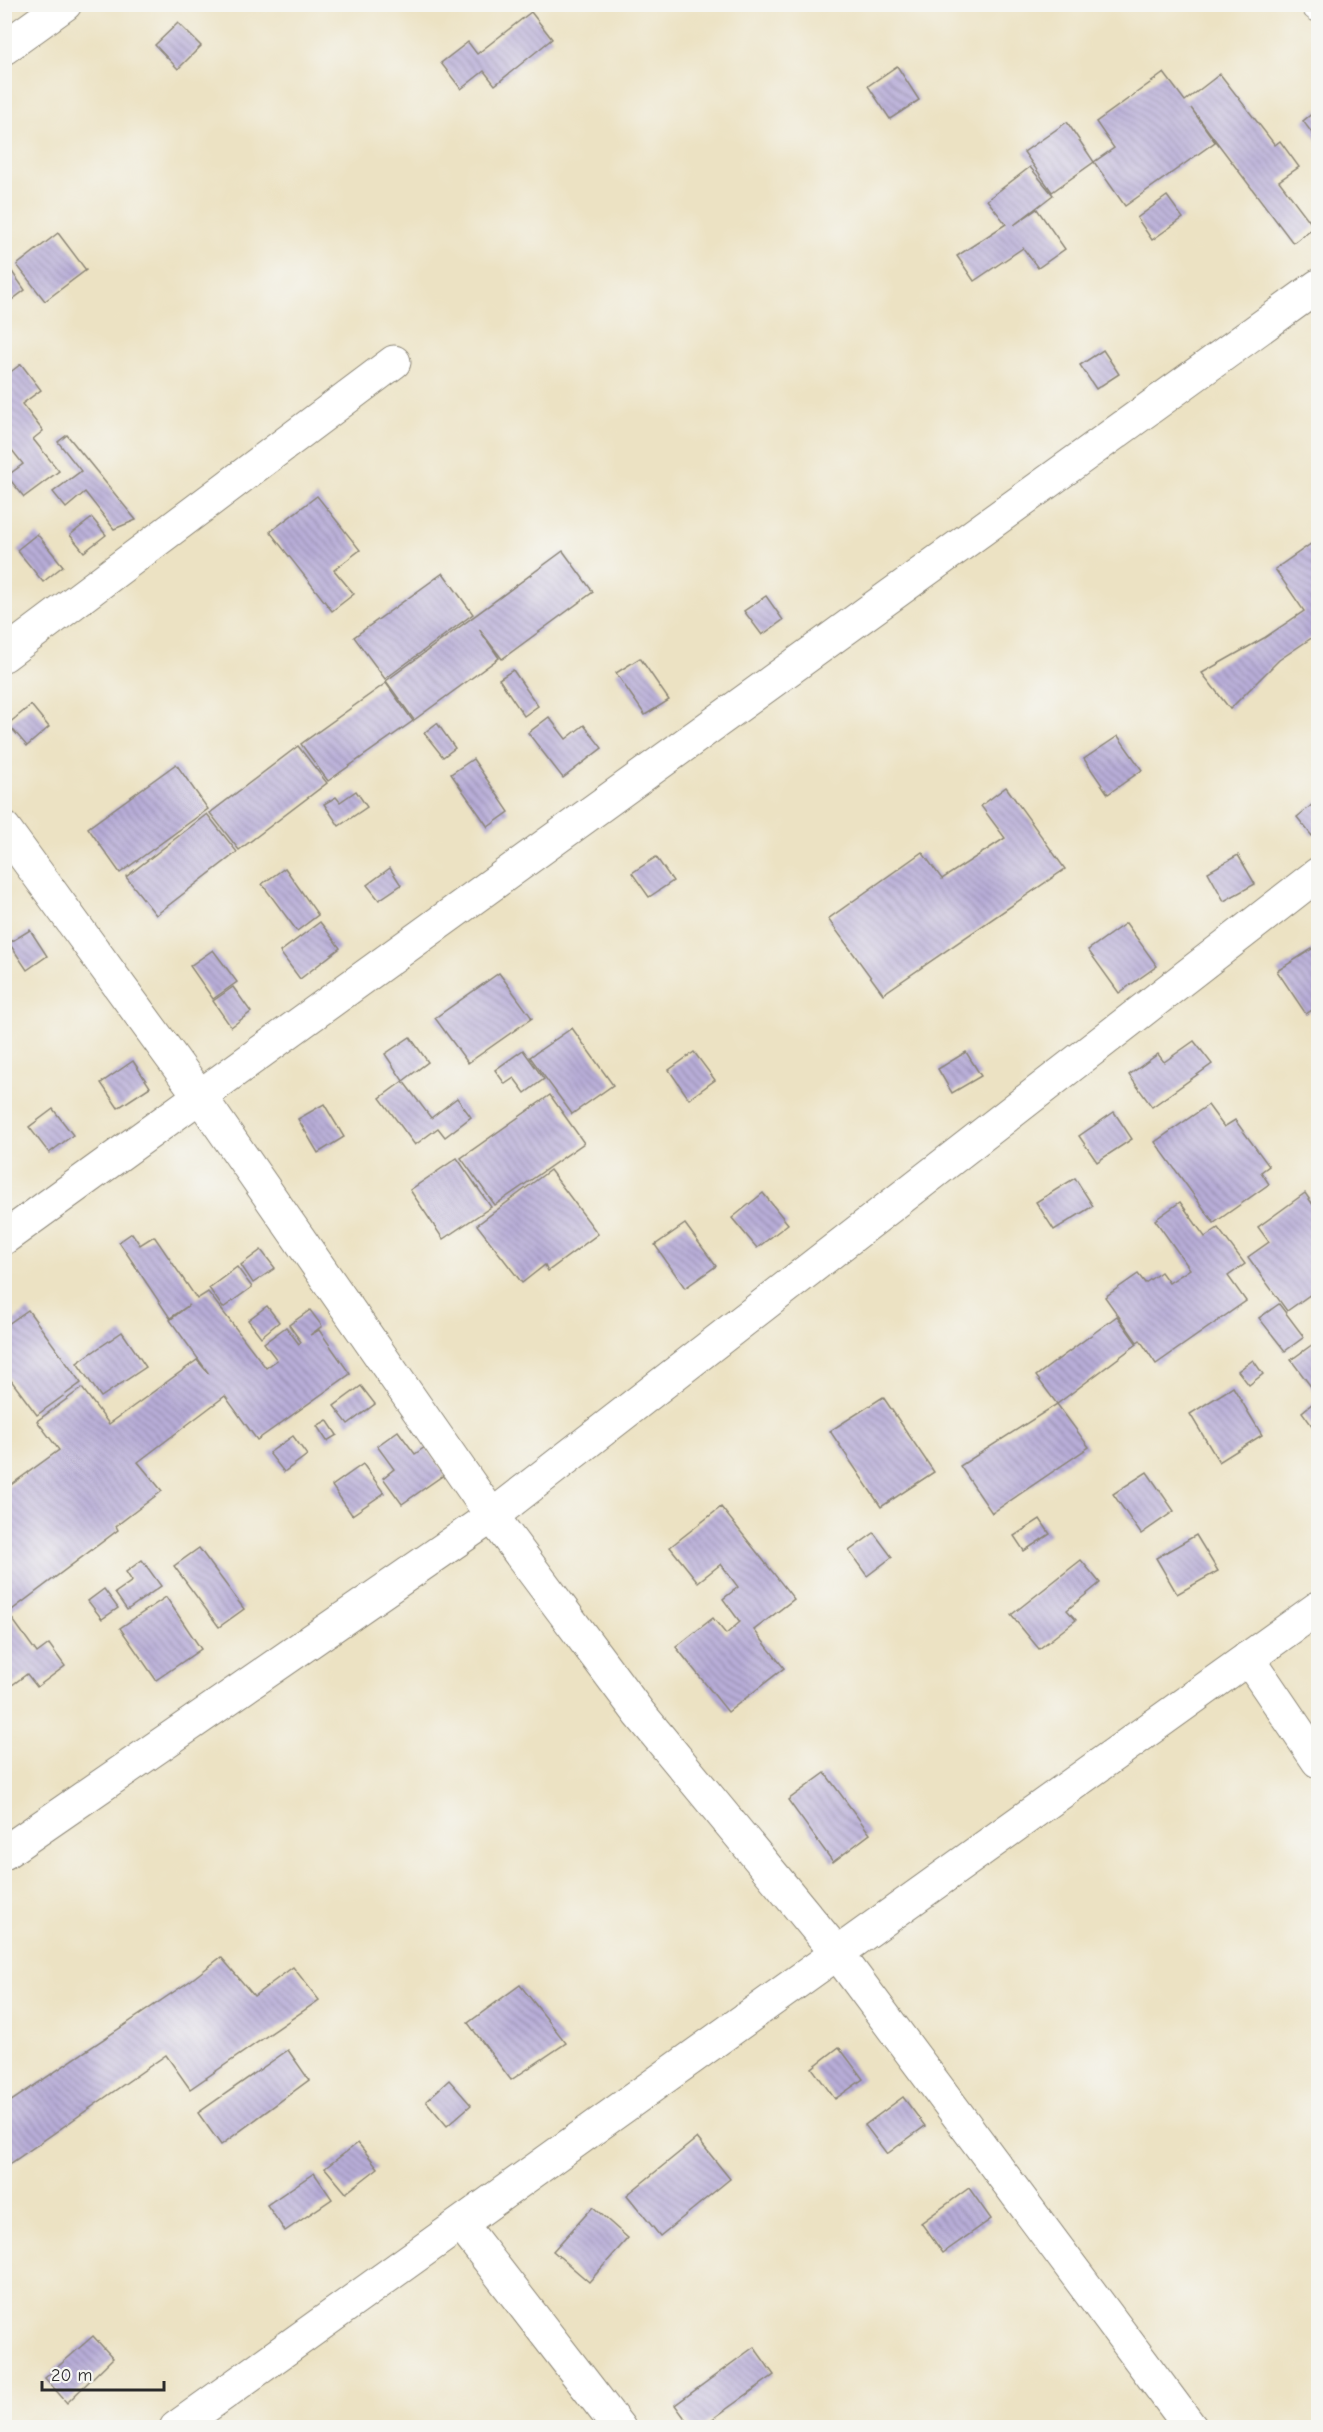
<svg xmlns="http://www.w3.org/2000/svg" width="1323" height="2432" font-family="'Comic Neue',sans-serif">
<defs>
<pattern id="building-back-hatch" width="6" height="6" patternUnits="userSpaceOnUse" patternTransform="scale(1.5)"><rect width="6" height="6" fill="#b8add8"/><path d="M-1 5l2 2M0 0l6 6M5-1l2 2" fill="none" stroke="#968daf"/></pattern>
</defs>
<rect width="100%" height="100%" fill="#f6f6f2"/>
<filter id="ink" filterUnits="userSpaceOnUse"><feTurbulence type="fractalNoise" baseFrequency=".0167" numOctaves="2"/><feDisplacementMap in="SourceGraphic" scale="12" xChannelSelector="R" yChannelSelector="G"/><feConvolveMatrix kernelMatrix="1 2 1 2 8 2 1 2 1" color-interpolation-filters="sRGB"/></filter>
<filter id="wash" filterUnits="userSpaceOnUse"><feTurbulence type="fractalNoise" baseFrequency=".008" numOctaves="4" result="noise"/><feDisplacementMap in="SourceGraphic" scale="24" xChannelSelector="R" yChannelSelector="G"/><feGaussianBlur stdDeviation="1.35" result="paint"/><feColorMatrix in="noise" values="0 0 0 0 0 0 0 0 0 0 0 0 0 0 0 0 0 1.4 0 .05"/><feComposite in="paint" operator="in"/></filter>
<g filter="url(#wash)">
<rect width="100%" height="100%" fill="#ece2c3"/>
<g id="blocks">
<g fill="url(#building-back-hatch)">
<polygon points="531,12 552,39 495,85 484,71 461,89 441,63 468,42 477,54"/>
<polygon points="178,23 201,46 178,69 155,45"/>
<polygon points="897,66 919,100 890,119 868,86"/>
<polygon points="1164,73 1185,101 1220,74 1275,145 1280,141 1299,167 1279,181 1314,227 1293,243 1191,108 1215,142 1125,206 1094,162 1114,148 1096,122"/>
<polygon points="1318,109 1318,141 1303,121"/>
<polygon points="1067,122 1094,162 1052,192 1024,152"/>
<polygon points="1030,167 1053,195 1014,225 1037,209 1065,249 1038,268 1023,248 974,281 957,256 1006,224 987,200"/>
<polygon points="1167,196 1183,218 1152,240 1137,218"/>
<polygon points="58,233 86,270 45,301 17,265"/>
<polygon points="5,262 25,290 5,305"/>
<polygon points="1103,350 1119,374 1096,389 1080,365"/>
<polygon points="21,364 41,390 22,404 43,431 33,439 59,471 24,497 7,476 23,464 4,440 4,377"/>
<polygon points="67,435 136,520 114,529 85,492 66,508 53,492 81,471 58,442"/>
<polygon points="317,496 360,550 334,570 354,594 332,611 270,532"/>
<polygon points="92,518 106,535 84,552 70,535"/>
<polygon points="37,534 63,566 43,582 17,550"/>
<polygon points="1318,539 1318,645 1313,637 1279,660 1230,709 1202,673 1264,638 1304,611 1275,569"/>
<polygon points="563,551 593,592 502,659 479,629 499,658 414,720 386,681"/>
<polygon points="443,573 473,614 385,679 354,637"/>
<polygon points="766,596 783,620 762,635 744,611"/>
<polygon points="640,658 669,700 645,715 616,673"/>
<polygon points="513,670 538,706 524,716 499,679"/>
<polygon points="386,683 413,721 328,781 301,744"/>
<polygon points="31,705 49,727 27,746 8,724"/>
<polygon points="549,717 566,739 584,725 602,748 563,778 528,733"/>
<polygon points="437,723 455,748 443,757 424,733"/>
<polygon points="1118,736 1142,770 1108,794 1084,759"/>
<polygon points="298,746 327,783 239,850 210,813"/>
<polygon points="473,759 509,812 488,827 451,774"/>
<polygon points="176,764 208,809 120,873 88,828"/>
<polygon points="1006,787 1065,869 883,994 828,919 922,852 942,879 1005,838 981,806"/>
<polygon points="356,791 367,807 339,826 324,804 336,797 340,802"/>
<polygon points="1318,800 1318,831 1312,836 1297,817"/>
<polygon points="207,814 237,852 156,915 126,877"/>
<polygon points="1238,855 1255,884 1224,901 1208,872"/>
<polygon points="656,857 673,881 649,897 632,873"/>
<polygon points="285,868 318,915 297,931 262,884"/>
<polygon points="390,868 401,885 379,900 367,885"/>
<polygon points="320,922 340,948 300,979 280,952"/>
<polygon points="1126,923 1157,966 1119,993 1088,950"/>
<polygon points="30,930 47,956 27,970 9,943"/>
<polygon points="1318,945 1318,1006 1306,1014 1277,971"/>
<polygon points="213,950 237,982 213,999 190,966"/>
<polygon points="499,973 532,1018 468,1063 435,1018"/>
<polygon points="233,987 251,1012 231,1027 213,1001"/>
<polygon points="572,1028 613,1085 572,1114 530,1057"/>
<polygon points="410,1037 428,1062 403,1081 385,1054"/>
<polygon points="1194,1041 1212,1064 1152,1107 1129,1075 1158,1054 1164,1062"/>
<polygon points="523,1050 544,1079 525,1093 514,1078 505,1084 495,1070"/>
<polygon points="694,1052 715,1080 689,1099 669,1070"/>
<polygon points="966,1052 981,1076 952,1093 938,1069"/>
<polygon points="133,1061 150,1087 118,1108 101,1083"/>
<polygon points="403,1081 431,1118 457,1098 471,1117 445,1137 438,1128 415,1145 380,1098"/>
<polygon points="550,1095 584,1143 495,1205 461,1158"/>
<polygon points="324,1104 344,1137 318,1153 298,1119"/>
<polygon points="1208,1105 1224,1127 1235,1120 1269,1166 1261,1172 1269,1184 1214,1223 1155,1142"/>
<polygon points="53,1109 73,1135 49,1153 29,1127"/>
<polygon points="1114,1112 1132,1139 1097,1162 1079,1136"/>
<polygon points="457,1158 491,1207 443,1239 410,1190"/>
<polygon points="550,1170 598,1234 548,1271 545,1265 522,1283 477,1225"/>
<polygon points="1075,1178 1093,1206 1054,1230 1036,1202"/>
<polygon points="763,1193 788,1224 757,1248 732,1218"/>
<polygon points="1305,1193 1318,1212 1318,1289 1287,1311 1248,1257 1269,1242 1258,1227"/>
<polygon points="1180,1202 1205,1237 1218,1228 1245,1264 1228,1276 1246,1301 1156,1364 1140,1340 1137,1342 1105,1297 1138,1274 1145,1283 1161,1272 1169,1283 1190,1269 1155,1220"/>
<polygon points="685,1224 716,1266 685,1288 655,1245"/>
<polygon points="132,1233 140,1245 154,1236 197,1299 208,1292 266,1368 277,1360 264,1343 286,1327 299,1344 301,1342 289,1325 310,1310 322,1326 310,1335 319,1330 350,1374 257,1440 225,1396 138,1462 162,1491 116,1526 118,1530 8,1613 37,1653 49,1644 65,1666 37,1687 27,1674 4,1691 4,1490 59,1450 37,1421 82,1388 109,1424 197,1360 209,1374 170,1320 189,1305 170,1318 119,1242"/>
<polygon points="261,1250 275,1268 253,1283 241,1265"/>
<polygon points="237,1267 252,1287 223,1308 209,1288"/>
<polygon points="1279,1304 1304,1337 1285,1351 1259,1318"/>
<polygon points="267,1306 279,1322 261,1337 248,1320"/>
<polygon points="28,1310 81,1383 37,1415 4,1371 4,1327"/>
<polygon points="1117,1316 1137,1344 1057,1404 1036,1376"/>
<polygon points="122,1332 146,1367 101,1397 77,1363"/>
<polygon points="1313,1344 1318,1352 1318,1396 1291,1360"/>
<polygon points="1253,1360 1263,1374 1249,1385 1238,1371"/>
<polygon points="361,1386 375,1404 348,1424 334,1406"/>
<polygon points="1233,1387 1262,1435 1219,1462 1190,1414"/>
<polygon points="883,1397 934,1472 881,1507 830,1431"/>
<polygon points="1318,1399 1318,1434 1302,1412"/>
<polygon points="1057,1404 1089,1447 992,1513 960,1466"/>
<polygon points="327,1420 337,1435 327,1441 317,1426"/>
<polygon points="398,1431 415,1454 425,1447 445,1474 402,1504 383,1478 394,1469 377,1446"/>
<polygon points="293,1436 307,1455 284,1472 269,1453"/>
<polygon points="363,1464 384,1493 352,1515 332,1486"/>
<polygon points="1147,1472 1174,1511 1141,1534 1113,1494"/>
<polygon points="721,1507 794,1599 754,1630 784,1668 728,1712 676,1647 713,1618 726,1634 740,1622 723,1599 738,1587 721,1564 698,1582 670,1547"/>
<polygon points="1040,1519 1050,1534 1024,1551 1014,1536"/>
<polygon points="874,1533 892,1557 867,1576 849,1551"/>
<polygon points="1196,1535 1218,1571 1177,1594 1156,1558"/>
<polygon points="199,1548 244,1609 219,1627 174,1566"/>
<polygon points="142,1560 161,1586 127,1610 115,1593 132,1581 126,1572"/>
<polygon points="1081,1560 1100,1583 1067,1610 1076,1620 1039,1649 1011,1615"/>
<polygon points="104,1589 118,1608 102,1619 88,1601"/>
<polygon points="166,1597 201,1649 156,1680 120,1628"/>
<polygon points="825,1773 870,1834 833,1862 788,1800"/>
<polygon points="221,1957 254,1996 293,1967 319,2000 190,2089 166,2055 4,2168 4,2106 190,1981"/>
<polygon points="520,1985 566,2043 511,2080 468,2023"/>
<polygon points="839,2047 863,2079 835,2099 812,2068"/>
<polygon points="288,2050 309,2080 221,2145 198,2113"/>
<polygon points="449,2080 471,2105 447,2126 426,2101"/>
<polygon points="903,2097 925,2126 887,2154 865,2125"/>
<polygon points="697,2138 730,2179 660,2236 627,2195"/>
<polygon points="358,2143 378,2168 346,2193 325,2168"/>
<polygon points="314,2173 332,2199 285,2231 267,2205"/>
<polygon points="969,2188 991,2219 943,2253 921,2223"/>
<polygon points="593,2207 628,2238 589,2282 553,2251"/>
<polygon points="93,2336 113,2358 67,2403 45,2378"/>
<polygon points="754,2347 774,2375 700,2428 692,2428 675,2405"/>
</g>
</g>
</g>
<g filter="url(#ink)">
<use href="#blocks" fill-opacity="0" stroke="#8c8677" stroke-width="1.5"/>
<g fill="none" stroke-linecap="round" stroke-linejoin="round">
<g stroke="#8c8677" stroke-width="35">
<g id="minor">
<polyline points="1318,4 1318,5"/>
<polyline points="4,48 65,4"/>
<polyline points="4,655 394,362"/>
<polyline points="4,828 199,1095 492,1516 639,1713 837,1953 1191,2428"/>
<polyline points="4,1238 1318,286"/>
<polyline points="1248,1658 1318,1761"/>
<polyline points="4,1853 492,1516 1318,874"/>
<polyline points="461,2224 619,2428"/>
</g>
</g>
<g stroke="#8c8677" stroke-width="35">
<polyline id="tertiary" points="176,2428 1318,1608"/>
</g>
<use href="#minor" stroke="#fff" stroke-width="33"/>
<use href="#tertiary" stroke="#fff" stroke-width="33"/>
</g>
</g>
<rect width="1323" height="2432" fill="none" stroke="#f6f6f2" stroke-width="24"/>
<path d="M42 2381v9h122v-9" fill="none" stroke="#2b2b2b" stroke-width="3"/>
<text x="51" y="2381" font-size="18" fill="#2b2b2b" stroke="#f6f6f2" stroke-width="4.5" paint-order="stroke">20 m</text>
</svg>
